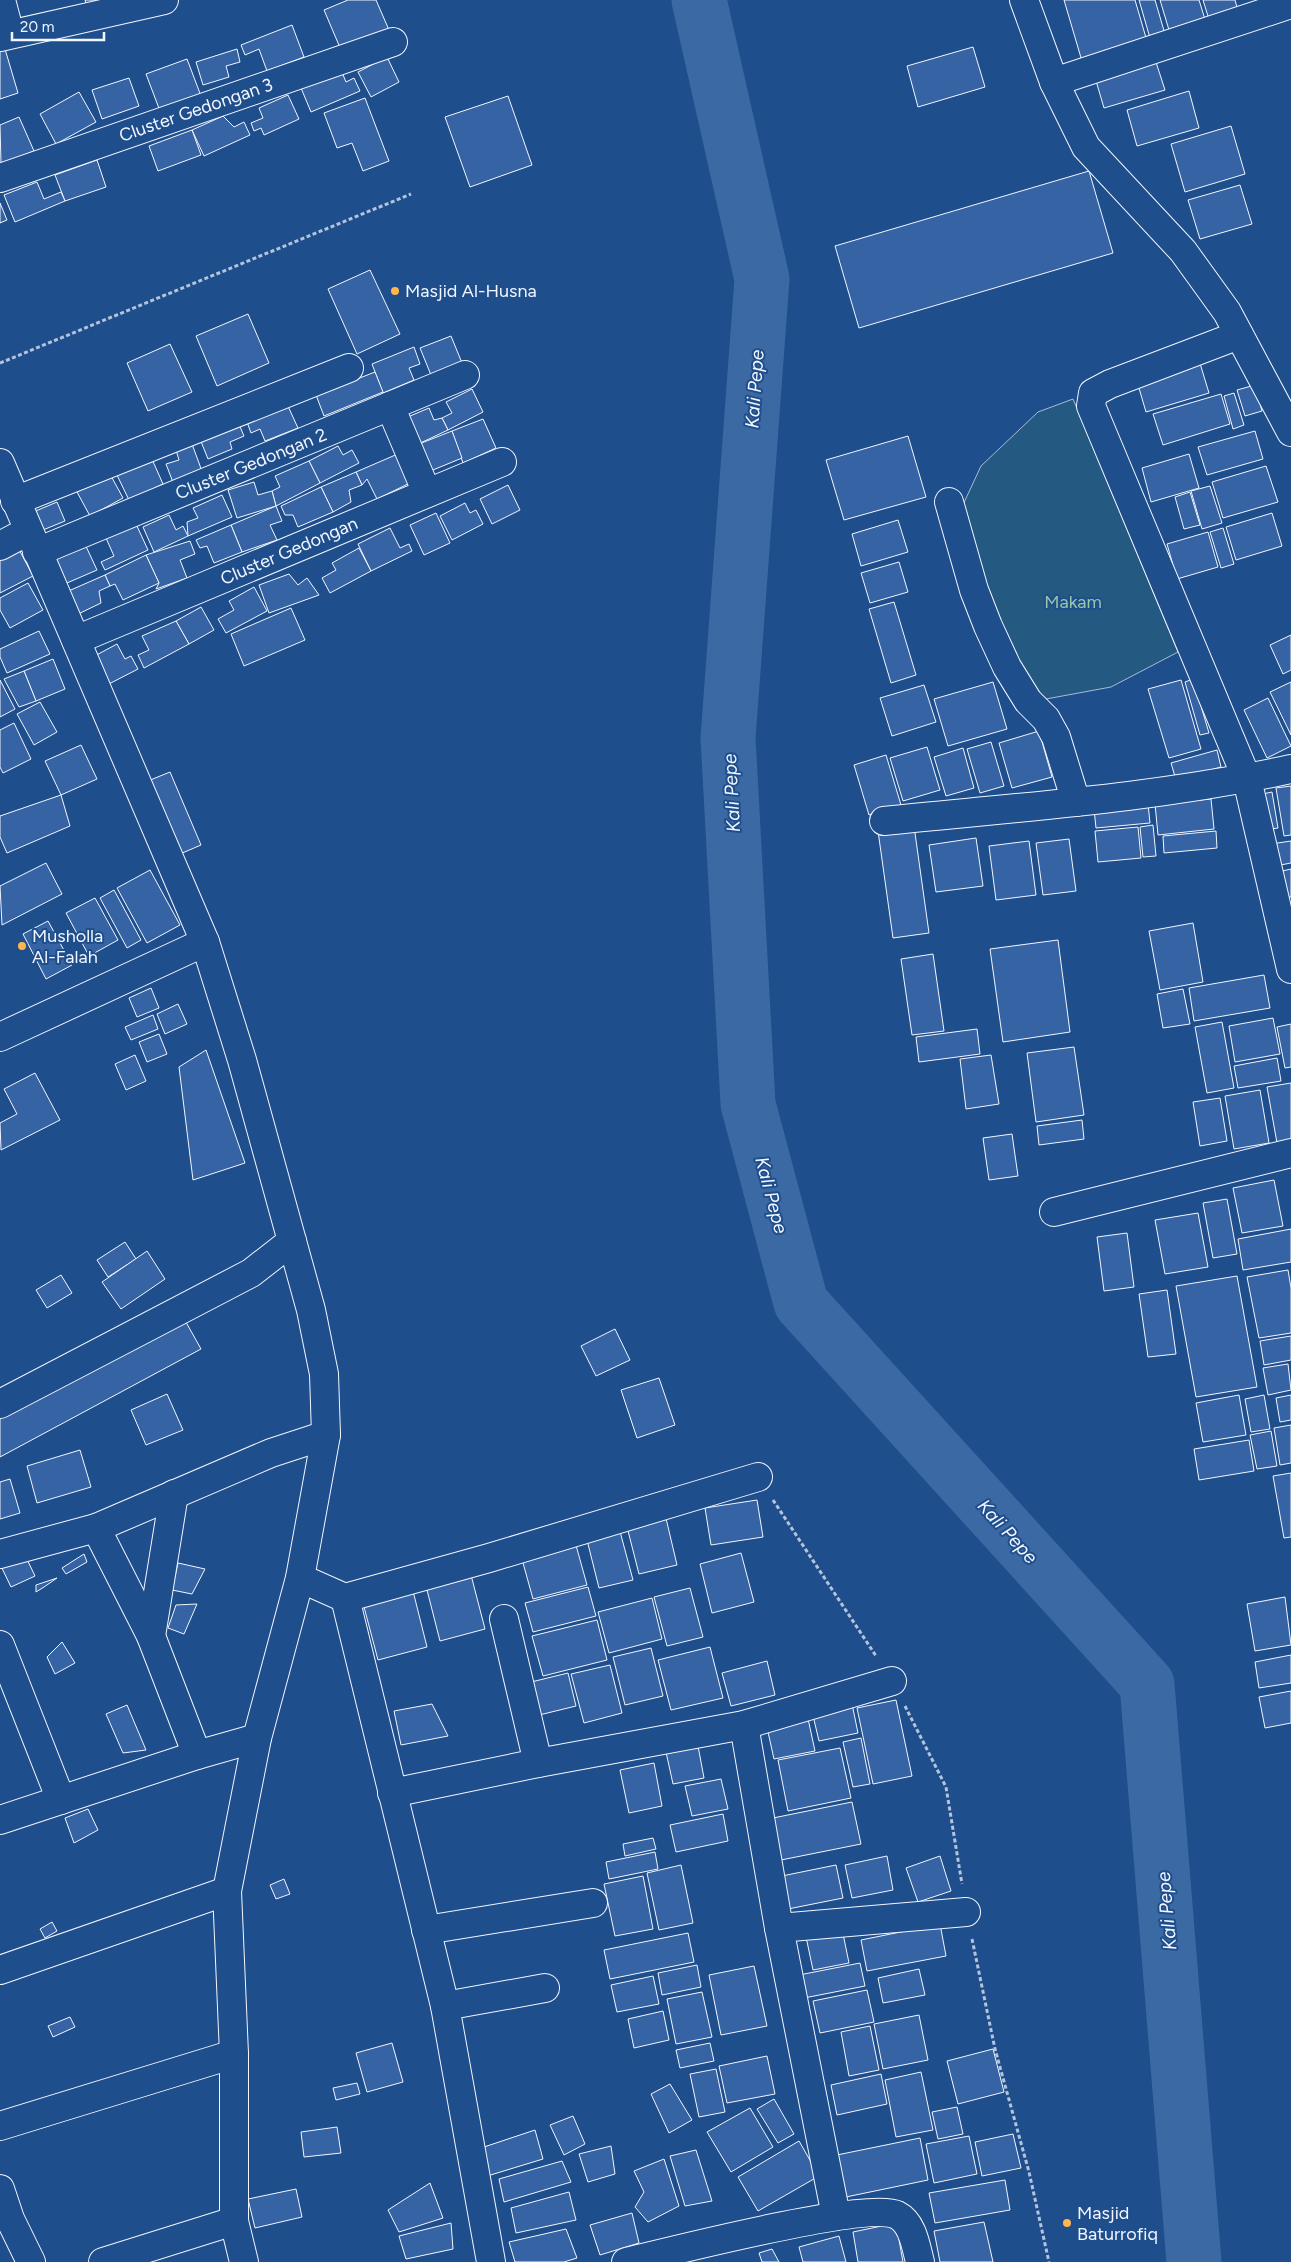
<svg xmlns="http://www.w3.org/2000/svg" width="1291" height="2262" font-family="Figtree,sans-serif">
<rect width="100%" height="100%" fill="#1f4e8c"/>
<polygon fill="#245a82" stroke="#a8bbd7" points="1073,399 1178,652 1111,687 1046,699 1017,668 1000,630 961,509 981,466 1038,412"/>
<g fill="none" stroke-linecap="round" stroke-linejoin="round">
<polyline stroke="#3b69a3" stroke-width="55" points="699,0 762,279 728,738 748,1104 801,1303 1147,1684 1194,2262"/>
</g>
<g fill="#3563a3" stroke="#f2f6ff">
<polygon points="85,0 110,0 87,6"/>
<polygon points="348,0 376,0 389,30 341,50 324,10"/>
<polygon points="1064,0 1135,0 1149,48 1084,68"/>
<polygon points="1139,0 1155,0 1167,41 1152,45"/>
<polygon points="1160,0 1199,0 1208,29 1172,40"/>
<polygon points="1203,0 1235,0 1240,18 1211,26"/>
<polygon points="292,25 304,57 267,71 259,49 245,55 241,45"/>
<polygon points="973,47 985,87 918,107 907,66"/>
<polygon points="5,49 18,93 0,99 0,50"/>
<polygon points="237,49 240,62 226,66 229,77 203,85 196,62"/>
<polygon points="1154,56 1165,90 1104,108 1094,74"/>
<polygon points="387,57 399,82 371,97 358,72"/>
<polygon points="187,59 201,96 160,111 146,74"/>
<polygon points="341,70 346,82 354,78 360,91 311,112 301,88"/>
<polygon points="129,78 139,106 102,119 92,90"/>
<polygon points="1189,91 1199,128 1137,146 1127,110"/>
<polygon points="79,92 96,122 56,144 40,114"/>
<polygon points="288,95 299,119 264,135 261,128 254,131 251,123 263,118 259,108"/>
<polygon points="508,96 532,165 470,187 445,117"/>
<polygon points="365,98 389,161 363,171 352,143 337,148 324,113"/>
<polygon points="223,116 234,127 244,122 250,135 204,156 192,130"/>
<polygon points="19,117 34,151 1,164 0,125"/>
<polygon points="1231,126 1245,174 1185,192 1171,144"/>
<polygon points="192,130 201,155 158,171 149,146"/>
<polygon points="97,160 106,187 65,201 55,175"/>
<polygon points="1089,171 1113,253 859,328 835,246"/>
<polygon points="37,182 44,199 61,192 65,201 15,222 4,195"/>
<polygon points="1240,185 1252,224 1200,239 1188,200"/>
<polygon points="0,203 7,220 0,223"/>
<polygon points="370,270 400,334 357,354 328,289"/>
<polygon points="248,314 269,363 217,386 196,336"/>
<polygon points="451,336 462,363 431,375 420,348"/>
<polygon points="170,344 192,392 148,411 127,363"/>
<polygon points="414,347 420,364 409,368 414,380 383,393 372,364"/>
<polygon points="1199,360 1209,393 1146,412 1136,378"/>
<polygon points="375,372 383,392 324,416 316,395"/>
<polygon points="1255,385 1262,411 1245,416 1237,390"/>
<polygon points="472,389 483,412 448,430 442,418 452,413 446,402"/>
<polygon points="1234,393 1244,425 1233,429 1224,396"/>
<polygon points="1221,394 1230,424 1163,445 1153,414"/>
<polygon points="287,404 298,428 265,441 260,429 251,433 247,422"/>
<polygon points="429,408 434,420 442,418 448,430 414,446 403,419"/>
<polygon points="483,419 496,448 463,463 452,431"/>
<polygon points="238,422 244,436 230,442 232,449 208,459 200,439"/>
<polygon points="452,431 462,458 428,472 414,446"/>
<polygon points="1255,431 1263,459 1207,475 1198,447"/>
<polygon points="908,436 926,497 844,520 826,460"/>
<polygon points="192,444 203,474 174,485 166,464 179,460 176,450"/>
<polygon points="338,446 343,455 352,450 359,463 320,483 309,461"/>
<polygon points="400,453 414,481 377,499 367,479 362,485 356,472"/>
<polygon points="1189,454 1199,488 1151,502 1142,468"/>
<polygon points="151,457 163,484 129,500 116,473"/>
<polygon points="309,461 320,483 276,506 272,491 280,487 275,476"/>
<polygon points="1266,466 1278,502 1223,518 1212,482"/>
<polygon points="356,472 362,485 349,490 351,502 333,512 321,487"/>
<polygon points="110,474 123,498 90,516 77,492"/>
<polygon points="254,482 258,495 272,491 276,506 237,518 228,490"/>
<polygon points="508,485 520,510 492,524 480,499"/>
<polygon points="1210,486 1222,523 1202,529 1191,491"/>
<polygon points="321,487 333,512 298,527 293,515 285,515 281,506"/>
<polygon points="1190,492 1200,525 1184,529 1175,497"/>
<polygon points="222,495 232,517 188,536 187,522 198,518 193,508"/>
<polygon points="57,502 65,521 38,532 31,513"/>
<polygon points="465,503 470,513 476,510 483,524 452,540 440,516"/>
<polygon points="276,506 282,521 270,525 277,540 242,552 231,525"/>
<polygon points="436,513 450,543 424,555 410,525"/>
<polygon points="1272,513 1282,546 1236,560 1226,527"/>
<polygon points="169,515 176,530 183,526 188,536 154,552 143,527"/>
<polygon points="898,520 908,552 861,566 852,534"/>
<polygon points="136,524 148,550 105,570 101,562 114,556 106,538"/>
<polygon points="231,525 242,552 214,563 207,546 200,548 196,540"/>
<polygon points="390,528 400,548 409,544 412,551 371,571 358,544"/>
<polygon points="1223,528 1234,564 1221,568 1210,532"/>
<polygon points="1208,532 1218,567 1177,579 1167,544"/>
<polygon points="14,540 33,576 0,593 0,547"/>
<polygon points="190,541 195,554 180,560 187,578 156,589 159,583 146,555"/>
<polygon points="84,542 97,570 60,586 47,558"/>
<polygon points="359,548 371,571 330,593 322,578 336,570 332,563"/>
<polygon points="146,555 159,583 123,600 115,584 110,586 105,575"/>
<polygon points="899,562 908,592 870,603 861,573"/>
<polygon points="289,574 298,585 307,578 319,595 269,613 259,585"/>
<polygon points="105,575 110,586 99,591 101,603 74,616 64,593"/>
<polygon points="28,583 43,610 10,628 0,610 0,598"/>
<polygon points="254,587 267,611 226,633 218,619 234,610 229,601"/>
<polygon points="894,602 916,675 891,683 869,609"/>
<polygon points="201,607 214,630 189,644 176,621"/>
<polygon points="291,608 305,640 244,666 231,634"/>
<polygon points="176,621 189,644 144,668 138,655 149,650 142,636"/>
<polygon points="39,631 50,654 7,673 0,657 0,649"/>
<polygon points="1291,635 1291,670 1283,674 1270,645"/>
<polygon points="117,644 125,659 131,656 138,669 105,686 91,658"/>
<polygon points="53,659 65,689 36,701 24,671"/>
<polygon points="24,671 36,701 19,707 4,679"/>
<polygon points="1193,679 1209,733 1200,735 1185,682"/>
<polygon points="0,680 15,709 0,717"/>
<polygon points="1181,680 1201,749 1169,758 1148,689"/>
<polygon points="993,682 1007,729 948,746 934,699"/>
<polygon points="1291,682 1291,735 1270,692"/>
<polygon points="924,685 936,722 892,736 880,698"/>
<polygon points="1268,698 1291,746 1267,758 1244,710"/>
<polygon points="40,702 57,732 34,745 17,714"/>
<polygon points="14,723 31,759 3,773 0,767 0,730"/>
<polygon points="1039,731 1052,777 1012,788 999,743"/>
<polygon points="991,742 1004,786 980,793 967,749"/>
<polygon points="81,745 97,779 61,795 45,761"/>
<polygon points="927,747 940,790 903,801 890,758"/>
<polygon points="963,748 974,788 946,796 934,757"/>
<polygon points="1217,750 1221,767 1176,780 1171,763"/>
<polygon points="886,755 901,805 869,815 854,765"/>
<polygon points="170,772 201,845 173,857 143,783"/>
<polygon points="1291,786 1291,835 1284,836 1276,788"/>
<polygon points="1272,792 1278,828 1264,830 1258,795"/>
<polygon points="61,795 70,826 7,853 0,837 0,816"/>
<polygon points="1211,799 1214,829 1158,835 1155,804"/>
<polygon points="1148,804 1150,823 1096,828 1094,809"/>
<polygon points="1153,825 1156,856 1143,857 1140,827"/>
<polygon points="914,826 929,933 893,938 878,831"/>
<polygon points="1138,827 1141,858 1098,862 1095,831"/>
<polygon points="1216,831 1217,848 1164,853 1163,836"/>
<polygon points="976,838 983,886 936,892 929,845"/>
<polygon points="1069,839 1076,891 1043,895 1036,843"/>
<polygon points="1029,841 1036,895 996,900 989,846"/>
<polygon points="1291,841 1291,863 1275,866 1271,844"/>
<polygon points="46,863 62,894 2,925 0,886"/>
<polygon points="1291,869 1291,897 1283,898 1278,872"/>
<polygon points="150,870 180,925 147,943 117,888"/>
<polygon points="114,890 141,940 127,948 100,898"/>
<polygon points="95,898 118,940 89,956 66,913"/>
<polygon points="48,921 72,965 46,979 23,934"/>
<polygon points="1193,923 1203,982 1160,990 1149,931"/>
<polygon points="1058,940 1070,1032 1003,1042 990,949"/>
<polygon points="933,954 944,1031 912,1035 901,959"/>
<polygon points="1264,975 1270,1008 1194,1021 1189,988"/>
<polygon points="151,988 159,1008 137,1017 129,998"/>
<polygon points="1183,989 1190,1024 1163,1028 1157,994"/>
<polygon points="178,1004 187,1024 165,1034 157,1014"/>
<polygon points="153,1015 158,1029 131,1040 125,1027"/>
<polygon points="1273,1018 1280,1054 1235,1062 1229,1026"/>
<polygon points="1222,1022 1234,1088 1207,1093 1195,1027"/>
<polygon points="1291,1024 1291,1067 1285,1068 1277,1027"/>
<polygon points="977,1029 980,1054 919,1062 916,1037"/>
<polygon points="159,1034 167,1054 147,1062 139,1042"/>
<polygon points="1074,1047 1084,1115 1036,1122 1027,1053"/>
<polygon points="206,1050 245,1163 193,1180 179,1067"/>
<polygon points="135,1055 146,1081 126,1090 115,1064"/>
<polygon points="991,1055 999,1104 966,1109 960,1059"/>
<polygon points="1277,1058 1281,1081 1238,1088 1234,1066"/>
<polygon points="35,1073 60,1120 1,1150 0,1123 17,1114 4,1089"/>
<polygon points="1291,1083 1291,1140 1277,1143 1267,1087"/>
<polygon points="1260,1090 1269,1143 1234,1149 1225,1096"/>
<polygon points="1220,1098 1227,1141 1200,1146 1193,1102"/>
<polygon points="1082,1120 1084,1139 1039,1145 1037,1126"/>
<polygon points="1012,1134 1018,1176 989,1180 983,1138"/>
<polygon points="1274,1180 1283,1226 1242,1233 1233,1188"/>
<polygon points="1227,1199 1237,1254 1213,1258 1203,1203"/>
<polygon points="1198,1213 1208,1267 1165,1274 1155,1220"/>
<polygon points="1291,1229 1291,1262 1243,1270 1238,1239"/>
<polygon points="1127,1233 1134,1287 1104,1291 1097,1237"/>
<polygon points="125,1242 136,1259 108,1277 97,1260"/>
<polygon points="147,1251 165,1279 121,1309 102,1282"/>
<polygon points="1288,1270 1291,1288 1291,1333 1259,1338 1247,1277"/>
<polygon points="61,1275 72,1293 47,1308 36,1290"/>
<polygon points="1237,1276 1257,1387 1196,1397 1176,1286"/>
<polygon points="1167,1290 1176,1354 1148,1357 1139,1294"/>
<polygon points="182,1315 201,1349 0,1457 0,1414"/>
<polygon points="615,1329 630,1360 596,1376 581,1346"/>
<polygon points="1291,1336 1291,1360 1264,1365 1260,1341"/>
<polygon points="1288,1364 1291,1390 1268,1395 1263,1368"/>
<polygon points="659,1378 675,1425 637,1438 621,1390"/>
<polygon points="167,1394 183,1430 146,1445 131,1410"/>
<polygon points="1239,1395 1246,1435 1203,1442 1196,1403"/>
<polygon points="1264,1395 1270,1429 1251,1432 1245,1399"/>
<polygon points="1291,1395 1291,1420 1280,1422 1276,1398"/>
<polygon points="1291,1425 1291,1463 1280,1465 1274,1428"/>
<polygon points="1271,1431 1277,1466 1257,1469 1250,1435"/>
<polygon points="1249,1440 1254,1471 1199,1480 1194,1449"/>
<polygon points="80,1450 91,1487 37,1503 27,1466"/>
<polygon points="1291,1473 1291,1537 1284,1538 1273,1476"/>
<polygon points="10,1479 20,1513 0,1519 0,1482"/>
<polygon points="757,1500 763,1537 711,1545 705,1508"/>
<polygon points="665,1514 677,1565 639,1574 626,1523"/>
<polygon points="618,1524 633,1580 599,1588 585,1532"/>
<polygon points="574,1538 587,1585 533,1599 520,1552"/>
<polygon points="24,1553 35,1576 11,1587 0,1564"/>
<polygon points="741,1553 754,1602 712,1613 700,1564"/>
<polygon points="84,1554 87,1562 66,1574 62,1568"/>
<polygon points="178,1563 205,1569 192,1594 172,1590"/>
<polygon points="471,1575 485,1629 440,1641 426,1586"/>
<polygon points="57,1578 44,1587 36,1592 36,1585"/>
<polygon points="588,1587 596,1616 533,1632 525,1603"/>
<polygon points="690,1588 703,1637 667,1646 654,1597"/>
<polygon points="413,1591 427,1647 378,1660 363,1603"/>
<polygon points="1285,1597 1291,1645 1255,1651 1247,1604"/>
<polygon points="652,1598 662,1639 609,1653 598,1612"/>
<polygon points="197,1604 184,1634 168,1628 176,1605"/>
<polygon points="597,1620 607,1660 543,1676 532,1636"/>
<polygon points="62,1642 75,1663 55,1674 47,1657"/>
<polygon points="710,1647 723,1698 671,1710 658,1660"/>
<polygon points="651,1648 663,1696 625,1705 613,1657"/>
<polygon points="1291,1655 1291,1683 1259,1688 1255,1662"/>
<polygon points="767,1661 775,1695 731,1706 722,1673"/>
<polygon points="610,1665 622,1713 584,1723 571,1674"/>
<polygon points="568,1673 576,1706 531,1717 523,1684"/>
<polygon points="1291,1691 1291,1723 1265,1728 1259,1697"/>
<polygon points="851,1699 858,1733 819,1741 811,1707"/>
<polygon points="896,1700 912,1776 873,1784 857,1708"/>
<polygon points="432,1704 448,1736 401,1745 394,1711"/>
<polygon points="127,1705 146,1750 123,1753 106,1714"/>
<polygon points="807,1714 815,1751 774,1759 766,1723"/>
<polygon points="861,1738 870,1784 853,1787 843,1742"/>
<polygon points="698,1746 704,1778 673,1784 666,1752"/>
<polygon points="840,1748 851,1798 788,1811 778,1760"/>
<polygon points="654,1763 662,1806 629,1813 620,1770"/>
<polygon points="721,1779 728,1809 692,1816 685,1786"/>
<polygon points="852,1802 861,1844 781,1860 773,1818"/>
<polygon points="88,1809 98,1830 74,1843 65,1818"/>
<polygon points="723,1814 728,1841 676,1852 670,1825"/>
<polygon points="653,1838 656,1849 625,1856 623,1844"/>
<polygon points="655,1852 658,1869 609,1879 606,1862"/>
<polygon points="887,1856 893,1890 852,1898 845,1865"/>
<polygon points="940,1856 951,1891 918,1902 906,1868"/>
<polygon points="681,1865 693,1923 659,1930 647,1873"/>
<polygon points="836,1865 843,1898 778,1911 772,1878"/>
<polygon points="643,1876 653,1929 615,1936 604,1884"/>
<polygon points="284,1879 290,1894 276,1899 270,1885"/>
<polygon points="52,1922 57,1931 45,1938 40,1929"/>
<polygon points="841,1924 849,1963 813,1970 805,1932"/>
<polygon points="940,1924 946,1956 867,1971 861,1940"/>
<polygon points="688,1933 694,1962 610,1979 604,1950"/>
<polygon points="860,1963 865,1986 799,1999 794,1976"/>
<polygon points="697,1965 701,1987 662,1995 658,1973"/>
<polygon points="754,1966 767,2026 721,2035 709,1975"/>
<polygon points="919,1969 925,1995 883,2003 878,1978"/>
<polygon points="653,1976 659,2004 617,2012 611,1985"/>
<polygon points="867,1990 874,2022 820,2033 813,2001"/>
<polygon points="702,1992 712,2037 676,2044 667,1999"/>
<polygon points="663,2011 669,2040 634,2048 628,2019"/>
<polygon points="919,2015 928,2060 883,2069 874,2024"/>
<polygon points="70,2017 75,2027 53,2037 48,2026"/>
<polygon points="870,2026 879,2070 849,2076 841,2032"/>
<polygon points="392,2043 403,2082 367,2092 356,2053"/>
<polygon points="710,2043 714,2061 680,2068 676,2050"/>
<polygon points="993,2049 1004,2092 958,2104 947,2061"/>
<polygon points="767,2056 775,2094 727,2103 719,2066"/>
<polygon points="716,2069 725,2112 699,2117 690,2074"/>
<polygon points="921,2072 933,2130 896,2137 885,2080"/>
<polygon points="881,2074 887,2104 837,2115 831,2085"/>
<polygon points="357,2083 360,2094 336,2100 333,2088"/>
<polygon points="670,2084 692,2120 669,2133 651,2094"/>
<polygon points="774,2099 794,2134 778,2143 757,2109"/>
<polygon points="957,2107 963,2134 938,2139 932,2112"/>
<polygon points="750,2108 773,2147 731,2172 707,2132"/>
<polygon points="573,2116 585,2144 564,2155 550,2125"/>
<polygon points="337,2127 341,2153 304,2157 301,2132"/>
<polygon points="535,2130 543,2159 484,2177 478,2149"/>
<polygon points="1013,2134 1021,2168 982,2176 975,2142"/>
<polygon points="969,2136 977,2174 934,2183 926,2144"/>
<polygon points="920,2138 928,2180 841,2198 832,2156"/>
<polygon points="799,2141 819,2176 758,2211 738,2177"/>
<polygon points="611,2146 615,2174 588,2182 579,2154"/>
<polygon points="696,2150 712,2201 685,2206 670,2156"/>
<polygon points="664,2159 679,2206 648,2222 635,2207 644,2192 634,2171"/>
<polygon points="562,2161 571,2182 504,2202 499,2179"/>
<polygon points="1005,2180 1010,2210 935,2223 929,2193"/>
<polygon points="430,2183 443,2218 399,2232 388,2210"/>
<polygon points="296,2189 302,2217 255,2228 248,2199"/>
<polygon points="569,2192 576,2220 516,2233 511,2208"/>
<polygon points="632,2213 639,2243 600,2255 590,2225"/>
<polygon points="984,2222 993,2262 940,2262 934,2231"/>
<polygon points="451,2223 453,2249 406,2259 399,2236"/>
<polygon points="896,2223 903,2262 858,2262 853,2232"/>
<polygon points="566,2229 577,2258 564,2262 515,2262 509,2242"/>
<polygon points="839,2236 846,2262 803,2262 799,2247"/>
<polygon points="772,2249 779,2262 762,2262 759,2253"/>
</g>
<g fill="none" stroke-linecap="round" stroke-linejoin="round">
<g stroke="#f2f6ff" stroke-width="30">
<g id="minor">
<polyline points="1,0 10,34"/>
<polyline points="1024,0 1054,82 1086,147 1183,251 1227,312 1291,432"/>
<polyline points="0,37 164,0"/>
<polyline points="1054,82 1291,4"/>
<polyline points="0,178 393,42"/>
<polyline points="1239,335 1110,384 1093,393 1091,406 1247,779 1291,969"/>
<polyline points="390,406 427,493"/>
<polyline points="0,463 205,942 242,1060 311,1310 324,1374 326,1435 300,1578 257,1738 227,1891 234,2054 234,2221 244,2262"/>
<polyline points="15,501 349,368"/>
<polyline points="949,502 974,590 988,626 1007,667 1028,701 1046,719 1056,737 1076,802"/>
<polyline points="0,546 28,531"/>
<polyline points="37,552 465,375"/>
<polyline points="76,640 502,462"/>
<path d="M884 821C1020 807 1157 798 1291 769"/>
<polyline points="0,1037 205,942"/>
<polyline points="1054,1212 1291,1153"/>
<polyline points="0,1404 251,1273 292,1241"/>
<polyline points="96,1528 271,1453 326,1435"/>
<polyline points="0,1554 96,1528 151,1636 197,1755"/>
<polyline points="300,1578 345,1598 489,1558 758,1477"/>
<polyline points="345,1598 445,2006 491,2262"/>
<polyline points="504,1619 538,1763"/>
<polyline points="151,1636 174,1494"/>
<polyline points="0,1645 61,1800"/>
<polyline points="744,1725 779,1928 836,2216"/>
<polyline points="392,1793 538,1763 744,1725 892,1681"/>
<polyline points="0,1820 197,1755 257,1738"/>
<polyline points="779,1928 966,1912"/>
<polyline points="426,1930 593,1903"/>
<polyline points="0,1970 227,1891"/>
<polyline points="445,2006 545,1988"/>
<polyline points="0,2126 234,2054"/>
<polyline points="0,2189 10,2219 31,2262"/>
<polyline points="103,2262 234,2221"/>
<path d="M626 2262C668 2252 868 2201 897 2215 913 2223 916 2247 920 2262"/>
</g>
</g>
<g stroke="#b3c4dc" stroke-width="3" stroke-dasharray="4 2.5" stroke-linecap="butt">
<polyline points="0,363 411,194"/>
<polyline points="773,1500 876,1656"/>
<polyline points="905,1706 946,1787 962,1884"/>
<polyline points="972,1939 995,2049 1029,2172 1049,2262"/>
</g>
<use href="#minor" stroke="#1f4e8c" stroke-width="28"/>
</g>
<g fill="#ffb74d" stroke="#1f4e8c" stroke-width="2">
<circle cx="395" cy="291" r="5"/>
<circle cx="22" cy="946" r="5"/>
<circle cx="1067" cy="2223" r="5"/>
</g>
<g text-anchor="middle" stroke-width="4" stroke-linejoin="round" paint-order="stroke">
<g font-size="18" fill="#f2f6ff" stroke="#1f4e8c">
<text transform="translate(196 110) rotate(-19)" y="6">Cluster Gedongan 3</text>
<text transform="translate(251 464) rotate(-22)" y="6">Cluster Gedongan 2</text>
<text transform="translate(289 551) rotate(-23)" y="6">Cluster Gedongan</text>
</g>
<g font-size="18" fill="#f2f6ff" stroke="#1f4e8c" text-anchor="start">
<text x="405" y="297">Masjid Al-Husna</text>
<text x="32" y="942">Musholla<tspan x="32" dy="21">Al-Falah</tspan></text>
<text x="1077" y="2219">Masjid<tspan x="1077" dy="21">Baturrofiq</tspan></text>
</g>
<g font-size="18" fill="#97c8a6" stroke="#1f4e8c">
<text x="1073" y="608">Makam</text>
</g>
<g font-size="19" font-style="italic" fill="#f2f6ff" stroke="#1f4e8c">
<text transform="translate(754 389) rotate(-86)" y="7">Kali Pepe</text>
<text transform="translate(731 793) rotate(-93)" y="7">Kali Pepe</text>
<text transform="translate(772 1195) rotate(75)" y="7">Kali Pepe</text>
<text transform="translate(1008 1531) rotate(48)" y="7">Kali Pepe</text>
<text transform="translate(1166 1911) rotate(-95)" y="7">Kali Pepe</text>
</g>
</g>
<path d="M12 32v8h92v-8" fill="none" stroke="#f2f6ff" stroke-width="2.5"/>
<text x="20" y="32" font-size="15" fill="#f2f6ff" stroke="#1f4e8c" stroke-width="4" paint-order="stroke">20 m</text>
</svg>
